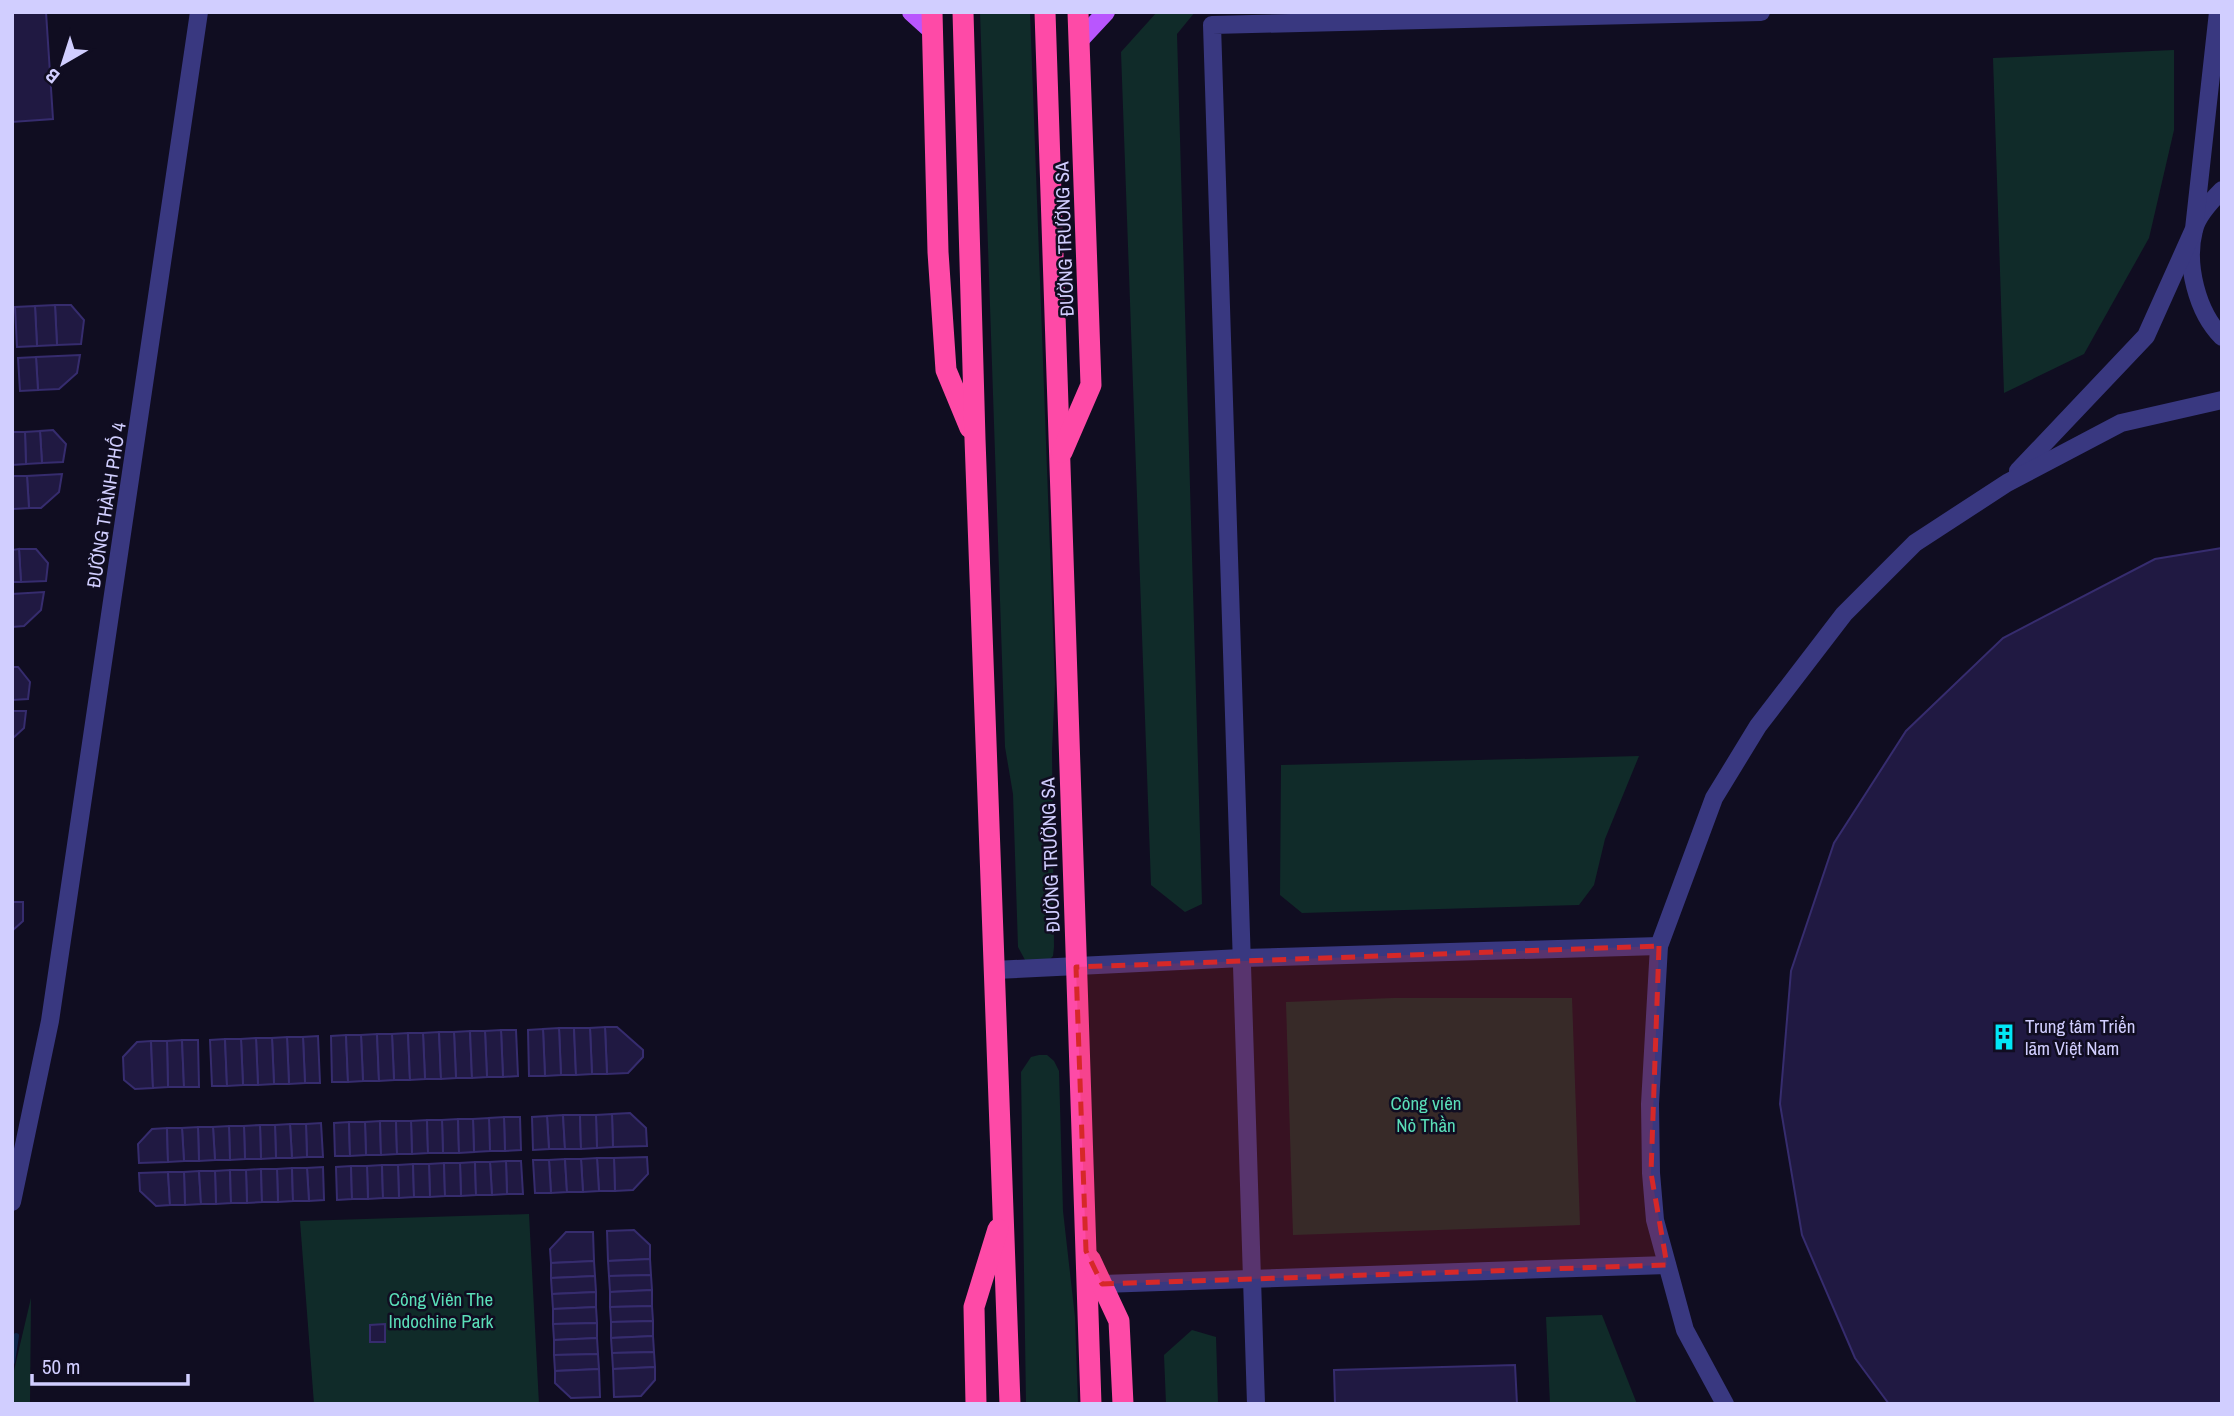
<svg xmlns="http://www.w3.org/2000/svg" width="2234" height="1416" font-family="'Archivo Narrow',sans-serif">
<rect width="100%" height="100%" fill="#100d21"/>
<g fill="#102b29">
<polygon points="980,12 1030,12 1055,684 1052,751 1054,947 1053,956 1045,964 1025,960 1018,947 1013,794 1005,747"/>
<polygon points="1157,12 1195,12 1177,34 1202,904 1185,912 1151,885 1121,52"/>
<polygon points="2174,50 2174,130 2149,238 2084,354 2004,393 1993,58"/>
<polygon points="1639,756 1605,839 1594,885 1579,905 1302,913 1280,895 1281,765"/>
<polygon points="1394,998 1572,998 1580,1225 1293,1235 1286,1002"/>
<polygon points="1039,1055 1047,1055 1054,1061 1059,1071 1063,1211 1075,1317 1078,1404 1026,1404 1021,1072 1031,1057"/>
<polygon points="529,1214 539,1404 314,1404 300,1221"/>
<polygon points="31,1298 30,1404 12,1404 12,1379"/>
<polygon points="1602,1315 1637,1404 1550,1404 1546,1317"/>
<polygon points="1192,1330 1216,1337 1218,1404 1166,1404 1164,1355"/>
</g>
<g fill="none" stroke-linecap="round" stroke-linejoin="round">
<polyline stroke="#0d2446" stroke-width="6" points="12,1362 16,1336"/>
</g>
<g fill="#201942" stroke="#362c6e" stroke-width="2">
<polygon points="12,12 46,12 53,119 12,122"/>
<polygon points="55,305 71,305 84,320 81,344 57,345"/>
<polygon points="55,305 57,345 37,346 35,306"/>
<polygon points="35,306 37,346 17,347 15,307"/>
<polygon points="80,355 77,373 59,389 38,390 36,357"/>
<polygon points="36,357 38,390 20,391 18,358"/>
<polygon points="53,430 66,444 63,462 42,463 40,431"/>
<polygon points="40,431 42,463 26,464 25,432"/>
<polygon points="12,432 25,432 26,464 12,465"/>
<polygon points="62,474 59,492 41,508 29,508 27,476"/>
<polygon points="12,476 27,476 29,508 13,509"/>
<polygon points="2222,548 2222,1404 1889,1404 1855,1358 1802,1235 1780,1104 1791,971 1834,843 1906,731 2003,638 2155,559"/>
<polygon points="19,549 36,549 48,563 46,581 21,582"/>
<polygon points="19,549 21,582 12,582 12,550"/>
<polygon points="44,592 41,610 24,626 12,627 12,594"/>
<polygon points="12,667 18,667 30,682 28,699 12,700"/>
<polygon points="12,711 26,711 24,728 12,739"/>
<polygon points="12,902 23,902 23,921 12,931"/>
<polygon points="605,1027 617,1027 643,1050 643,1057 628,1073 607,1074"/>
<polygon points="605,1027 607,1074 592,1074 590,1028"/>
<polygon points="559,1028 574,1028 576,1075 561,1075"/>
<polygon points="559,1028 561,1075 545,1076 543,1029"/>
<polygon points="574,1028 590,1028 592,1074 576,1075"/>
<polygon points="543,1029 545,1076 529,1076 528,1030"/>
<polygon points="501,1030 516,1030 518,1076 503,1077"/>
<polygon points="501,1030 503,1077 487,1077 485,1031"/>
<polygon points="470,1031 472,1078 456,1078 454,1032"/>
<polygon points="470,1031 485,1031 487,1077 472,1078"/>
<polygon points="439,1032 441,1079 425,1079 423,1033"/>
<polygon points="439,1032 454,1032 456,1078 441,1079"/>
<polygon points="408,1033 410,1080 394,1080 392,1034"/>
<polygon points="408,1033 423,1033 425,1079 410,1080"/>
<polygon points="377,1034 379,1081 363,1081 361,1035"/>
<polygon points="377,1034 392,1034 394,1080 379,1081"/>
<polygon points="346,1035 348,1082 332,1082 331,1036"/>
<polygon points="346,1035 361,1035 363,1081 348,1082"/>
<polygon points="318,1036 320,1083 305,1083 303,1037"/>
<polygon points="287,1037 303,1037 305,1083 289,1084"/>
<polygon points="287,1037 289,1084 274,1084 272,1038"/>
<polygon points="256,1038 272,1038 274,1084 258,1085"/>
<polygon points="256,1038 258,1085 243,1085 241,1039"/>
<polygon points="225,1039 227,1086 212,1086 210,1040"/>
<polygon points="225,1039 241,1039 243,1085 227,1086"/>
<polygon points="182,1040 184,1087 168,1087 167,1041"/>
<polygon points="182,1040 198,1040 199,1087 184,1087"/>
<polygon points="151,1041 153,1088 135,1089 124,1080 123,1057 137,1042"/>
<polygon points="151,1041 167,1041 168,1087 153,1088"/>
<polygon points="630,1113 646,1128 647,1146 613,1147 612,1114"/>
<polygon points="612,1114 613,1147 597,1148 596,1115"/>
<polygon points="563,1115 565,1149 549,1149 547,1116"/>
<polygon points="563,1115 580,1115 581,1149 565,1149"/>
<polygon points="580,1115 596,1115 597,1148 581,1149"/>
<polygon points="547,1116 549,1149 533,1150 532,1117"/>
<polygon points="504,1117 520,1117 521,1150 505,1151"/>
<polygon points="504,1117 505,1151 490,1151 489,1118"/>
<polygon points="489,1118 490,1151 474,1152 473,1119"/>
<polygon points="458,1119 459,1153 443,1153 442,1120"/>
<polygon points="458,1119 473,1119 474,1152 459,1153"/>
<polygon points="427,1120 428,1153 412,1154 411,1121"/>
<polygon points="427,1120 442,1120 443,1153 428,1153"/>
<polygon points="380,1121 381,1155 366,1155 365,1122"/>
<polygon points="380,1121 396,1121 397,1154 381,1155"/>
<polygon points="396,1121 411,1121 412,1154 397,1154"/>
<polygon points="349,1122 350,1156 335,1156 334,1123"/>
<polygon points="349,1122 365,1122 366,1155 350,1156"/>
<polygon points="321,1123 323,1157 307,1157 306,1124"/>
<polygon points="290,1124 306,1124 307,1157 292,1158"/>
<polygon points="290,1124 292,1158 276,1158 275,1125"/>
<polygon points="260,1125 275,1125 276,1158 261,1159"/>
<polygon points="260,1125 261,1159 245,1159 244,1126"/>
<polygon points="229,1126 244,1126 245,1159 230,1160"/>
<polygon points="229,1126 230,1160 215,1160 213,1127"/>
<polygon points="198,1127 213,1127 215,1160 199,1161"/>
<polygon points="198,1127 199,1161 184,1161 182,1128"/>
<polygon points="167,1128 168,1162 139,1163 138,1144 152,1129"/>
<polygon points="167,1128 182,1128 184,1161 168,1162"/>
<polygon points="647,1157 648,1174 633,1190 615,1191 614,1158"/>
<polygon points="597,1158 614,1158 615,1191 599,1191"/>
<polygon points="597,1158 599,1191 583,1192 581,1159"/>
<polygon points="565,1159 567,1192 551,1193 549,1160"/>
<polygon points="565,1159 581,1159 583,1192 567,1192"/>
<polygon points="533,1160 549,1160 551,1193 535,1193"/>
<polygon points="506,1161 521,1161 523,1194 507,1194"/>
<polygon points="506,1161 507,1194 492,1195 490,1162"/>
<polygon points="475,1162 476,1195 461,1196 460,1163"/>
<polygon points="475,1162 490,1162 492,1195 476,1195"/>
<polygon points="444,1163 445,1196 430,1197 429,1164"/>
<polygon points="444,1163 460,1163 461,1196 445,1196"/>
<polygon points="413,1164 414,1197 399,1198 398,1165"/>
<polygon points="413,1164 429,1164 430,1197 414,1197"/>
<polygon points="382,1165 383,1198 368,1199 367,1166"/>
<polygon points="382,1165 398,1165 399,1198 383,1198"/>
<polygon points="351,1166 352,1199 337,1200 336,1167"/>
<polygon points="351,1166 367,1166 368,1199 352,1199"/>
<polygon points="323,1167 324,1200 309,1201 307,1168"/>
<polygon points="292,1168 293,1201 278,1202 277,1169"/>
<polygon points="292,1168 307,1168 309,1201 293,1201"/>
<polygon points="261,1169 262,1202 247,1203 246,1170"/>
<polygon points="261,1169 277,1169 278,1202 262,1202"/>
<polygon points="230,1170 231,1203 216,1204 215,1171"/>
<polygon points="230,1170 246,1170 247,1203 231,1203"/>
<polygon points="199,1171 201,1204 185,1205 184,1172"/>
<polygon points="199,1171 215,1171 216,1204 201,1204"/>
<polygon points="168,1172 170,1205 156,1206 140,1191 139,1173"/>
<polygon points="168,1172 184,1172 185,1205 170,1205"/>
<polygon points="634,1230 650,1245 650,1259 608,1261 607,1231"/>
<polygon points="566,1232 593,1232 594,1261 551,1263 550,1249"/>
<polygon points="650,1259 651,1275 609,1276 608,1261"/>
<polygon points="594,1261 595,1276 551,1278 551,1263"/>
<polygon points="651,1275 652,1290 610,1292 609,1276"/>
<polygon points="595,1276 596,1292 552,1294 551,1278"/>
<polygon points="652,1290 652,1306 610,1307 610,1292"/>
<polygon points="596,1292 596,1307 553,1309 552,1294"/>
<polygon points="652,1306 653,1321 611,1322 610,1307"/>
<polygon points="596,1307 597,1323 553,1324 553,1309"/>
<polygon points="653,1321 653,1336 611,1338 611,1322"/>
<polygon points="597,1323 597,1338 554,1340 553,1324"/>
<polygon points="385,1324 385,1342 370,1342 370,1325"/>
<polygon points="653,1336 654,1352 612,1353 611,1338"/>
<polygon points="597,1338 598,1354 554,1355 554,1340"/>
<polygon points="654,1352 655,1367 613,1369 612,1353"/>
<polygon points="598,1354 599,1369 555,1371 554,1355"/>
<polygon points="1515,1365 1517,1404 1335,1404 1334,1370"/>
<polygon points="655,1367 655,1380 641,1396 614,1397 613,1369"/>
<polygon points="599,1369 600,1397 571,1398 555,1383 555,1371"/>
</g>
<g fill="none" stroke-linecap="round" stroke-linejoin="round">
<g stroke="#393880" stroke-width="18">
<path d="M2222 190C2212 200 2197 216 2194 230 2185 264 2197 312 2222 337"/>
<polyline points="2018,471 2146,336 2194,229 2218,12"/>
<polyline points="995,970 1242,958 1659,946"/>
<polyline points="12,1202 50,1021 199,12"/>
<polyline points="1102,1284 1667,1265"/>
<polyline points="1256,1404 1212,25 1761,12"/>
<polyline points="1725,1404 1685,1330 1655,1220 1651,1173 1650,1104 1659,946 1714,798 1758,726 1844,614 1915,543 2007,483 2121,423 2222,400"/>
</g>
<g stroke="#b956fe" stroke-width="18">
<polyline points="911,12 932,31"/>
<polyline points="1079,41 1106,12"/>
</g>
<g stroke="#fe4aa7" stroke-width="21">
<polyline points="932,12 938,252 946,370 970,428"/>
<polyline points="963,12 975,439 1010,1404"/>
<polyline points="1045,12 1091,1404"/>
<polyline points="1062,452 1091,385 1078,12"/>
<polyline points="1090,1259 1119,1321 1123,1404"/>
<polyline points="976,1404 974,1307 998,1229"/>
</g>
</g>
<path fill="#d62828" fill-opacity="0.2" stroke="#d62828" stroke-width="5" stroke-dasharray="14 9" stroke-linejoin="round" d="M1659 946 1651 1173 1667 1265 1102 1284 1086 1251 1076 967Z"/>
<defs>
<g id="building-bare" transform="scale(2.1)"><path d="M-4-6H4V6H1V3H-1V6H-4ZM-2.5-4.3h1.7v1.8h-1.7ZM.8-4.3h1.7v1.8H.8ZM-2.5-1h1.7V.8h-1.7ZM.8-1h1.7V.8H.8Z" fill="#02e7f7" stroke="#100d21" stroke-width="2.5" paint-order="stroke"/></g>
</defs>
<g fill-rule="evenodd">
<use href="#building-bare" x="2004" y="1037"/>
</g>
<g text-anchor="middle" stroke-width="5" stroke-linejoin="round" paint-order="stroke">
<g font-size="19" fill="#d1ceff" stroke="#100d21">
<text transform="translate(1064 239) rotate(-92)" y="7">ĐƯỜNG TRƯỜNG SA</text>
<text transform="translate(106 505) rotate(-81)" y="7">ĐƯỜNG THÀNH PHỐ 4</text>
<text transform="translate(1050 855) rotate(-92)" y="7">ĐƯỜNG TRƯỜNG SA</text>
</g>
<g font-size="19" fill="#d1ceff" stroke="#100d21" text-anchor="start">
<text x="2025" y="1033">Trung tâm Triển<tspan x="2025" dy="22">lãm Việt Nam</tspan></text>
</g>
<g font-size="19" fill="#5adeb8" stroke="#100d21">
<text x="1426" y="1110">Công viên<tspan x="1426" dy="22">Nỏ Thần</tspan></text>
<text x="441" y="1306">Công Viên The<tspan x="441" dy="22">Indochine Park</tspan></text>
</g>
</g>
<rect width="2234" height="1416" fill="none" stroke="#d1ceff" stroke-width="28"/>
<g transform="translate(63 63) rotate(219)" stroke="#100d21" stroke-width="5" paint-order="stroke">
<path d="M0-5L12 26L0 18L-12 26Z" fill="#d1ceff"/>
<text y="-10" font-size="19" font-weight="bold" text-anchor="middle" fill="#d1ceff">B</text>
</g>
<path d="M32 1374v10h156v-10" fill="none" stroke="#d1ceff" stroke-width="3.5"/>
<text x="42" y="1374" font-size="21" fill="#d1ceff" stroke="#100d21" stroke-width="5" paint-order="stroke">50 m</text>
</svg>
